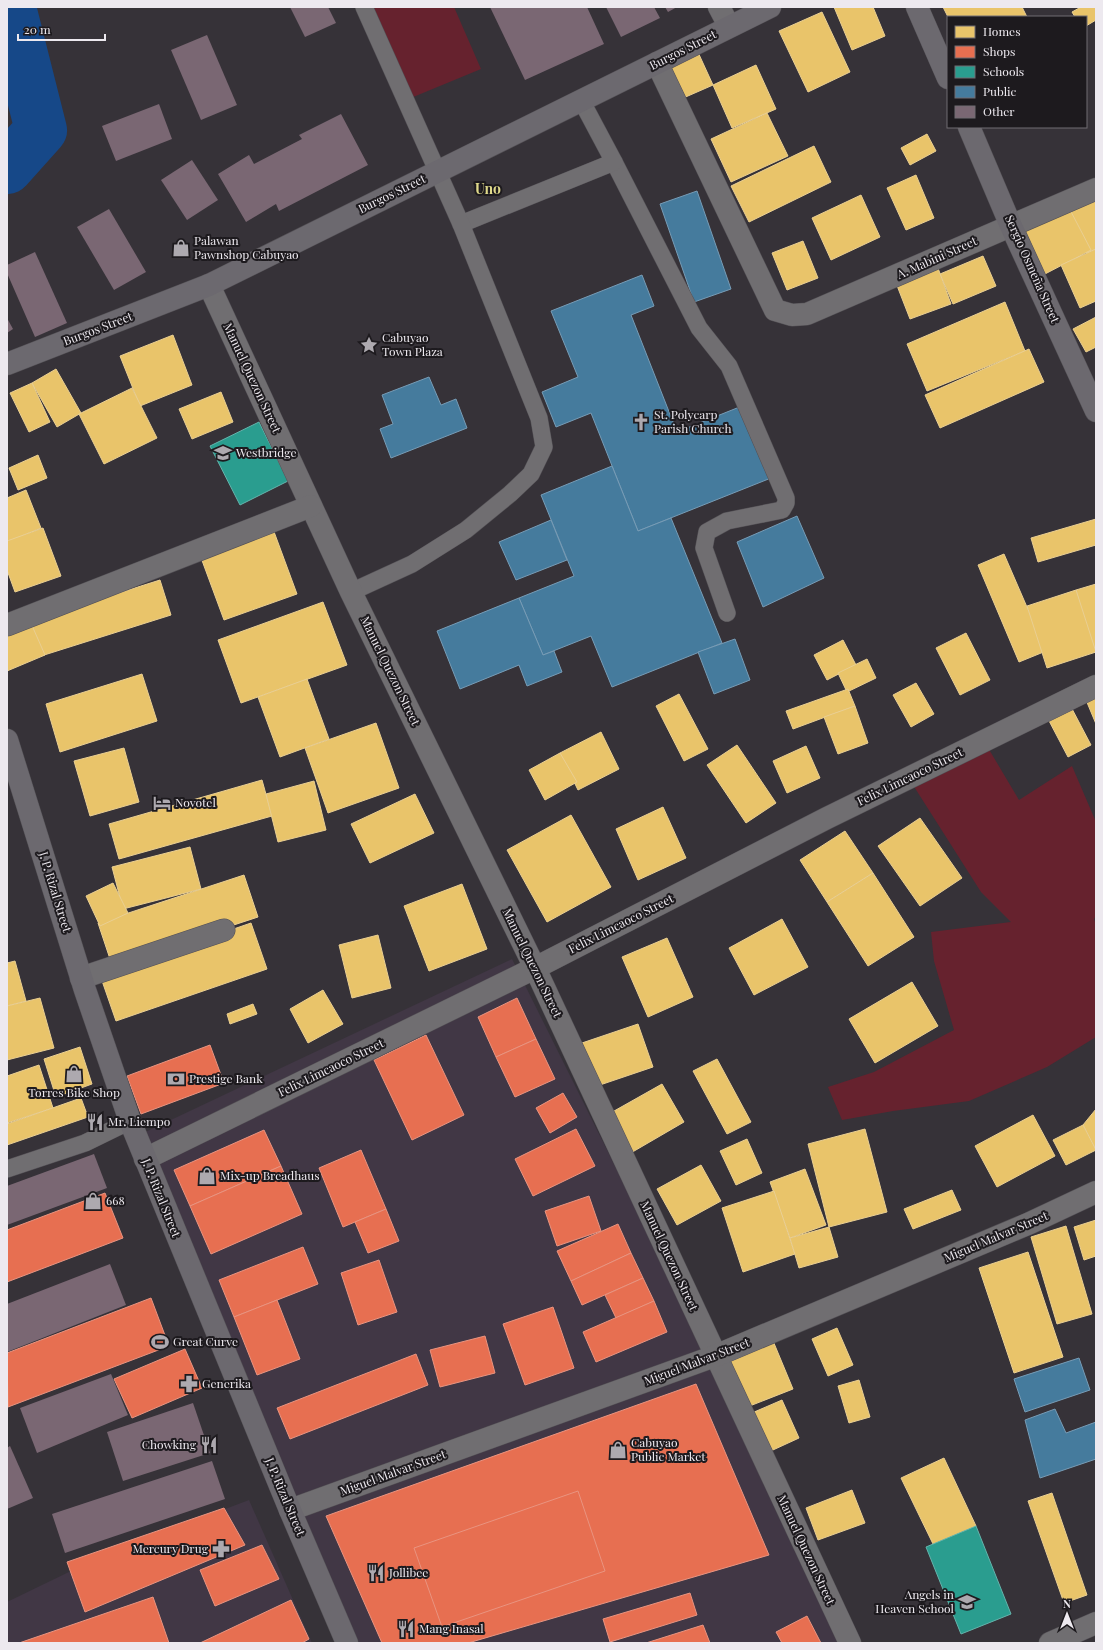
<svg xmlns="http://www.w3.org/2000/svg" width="1103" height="1650" font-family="'Playfair Display',serif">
<rect width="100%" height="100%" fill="#363238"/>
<g fill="#413745">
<polygon points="512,959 697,1331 848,1643 340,1643 137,1136"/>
<polygon points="249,1500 312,1643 7,1643 7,1602 104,1555"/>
</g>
<g fill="#66222e">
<polygon points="367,7 454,7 481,69 406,100"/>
<polygon points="984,741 1019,800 1072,766 1096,822 1096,916 1094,919 1096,925 1096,1037 1047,1067 969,1101 893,1111 842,1120 828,1087 874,1072 954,1030 934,961 931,932 1011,922 981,892 906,774"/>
</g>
<g fill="#e9c46a" stroke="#eacf92">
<polygon points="834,7 873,7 885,36 852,50"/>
<polygon points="943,7 1022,7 1027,17 948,17"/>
<polygon points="1081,7 1096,7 1096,20 1086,26 1086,17 1075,17 1072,12"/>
<polygon points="822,12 850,72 808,92 779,31"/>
<polygon points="697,50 713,85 681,99 666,64"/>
<polygon points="756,65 776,109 732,128 713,85"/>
<polygon points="767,113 788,156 731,182 711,139"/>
<polygon points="927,134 936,151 910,165 901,148"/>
<polygon points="814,146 831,182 749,222 731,186"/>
<polygon points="916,175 934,218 906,230 887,188"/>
<polygon points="1096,192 1096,249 1086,253 1067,204"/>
<polygon points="861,195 880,237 831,260 812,218"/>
<polygon points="1067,204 1091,250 1043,275 1019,229"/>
<polygon points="803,241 818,278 787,290 772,253"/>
<polygon points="1096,249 1096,301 1080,308 1061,265"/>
<polygon points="983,256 996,286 953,304 940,274"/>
<polygon points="938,268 951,304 910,319 896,283"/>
<polygon points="1005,302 1025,351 927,391 907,344"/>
<polygon points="1096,317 1096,347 1086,352 1073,329"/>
<polygon points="173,335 192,385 140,406 120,356"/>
<polygon points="1029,349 1044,382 940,428 925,395"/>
<polygon points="56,369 81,413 57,427 32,383"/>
<polygon points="32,383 50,422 29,432 10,393"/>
<polygon points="132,388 157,438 104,464 79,414"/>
<polygon points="221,392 233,422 192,439 179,409"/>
<polygon points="38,455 47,478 18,490 9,468"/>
<polygon points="26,490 41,528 7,542 7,498"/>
<polygon points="1096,519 1096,545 1038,562 1031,538"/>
<polygon points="43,528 61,576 15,592 7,570 7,541"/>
<polygon points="273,529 297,594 224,620 200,555"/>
<polygon points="1004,554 1046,651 1019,662 978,565"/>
<polygon points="160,580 171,615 41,656 30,621"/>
<polygon points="1096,584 1096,650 1093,651 1076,590"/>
<polygon points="1076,590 1096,652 1047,668 1027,606"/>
<polygon points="323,602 347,665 241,703 218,640"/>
<polygon points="30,621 45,655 7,671 7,631"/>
<polygon points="966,633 990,680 960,695 936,648"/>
<polygon points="843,640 856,665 827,680 814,655"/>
<polygon points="867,659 876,678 847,692 838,673"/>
<polygon points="142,674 157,721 60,752 46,704"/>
<polygon points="307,679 329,739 280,757 258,697"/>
<polygon points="916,683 934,714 911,727 893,695"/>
<polygon points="848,689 855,706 793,729 786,711"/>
<polygon points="679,694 708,749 684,761 656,706"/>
<polygon points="1096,696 1096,724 1086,700"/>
<polygon points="1070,705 1091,745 1068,757 1047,717"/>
<polygon points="855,706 868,743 838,754 824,717"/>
<polygon points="376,723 399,788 328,813 305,748"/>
<polygon points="601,732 619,769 578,790 560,753"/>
<polygon points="737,745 776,803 746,823 707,765"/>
<polygon points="806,746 820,778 787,793 773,761"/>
<polygon points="124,748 139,802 90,816 74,761"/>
<polygon points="560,753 577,782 545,800 529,770"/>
<polygon points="262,780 272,816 119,859 109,824"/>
<polygon points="314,781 326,830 278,842 266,794"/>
<polygon points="415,794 434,833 370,863 351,824"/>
<polygon points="663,807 686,858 638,880 616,829"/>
<polygon points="571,815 611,887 547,922 507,850"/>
<polygon points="920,818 962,878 920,906 878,846"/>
<polygon points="845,831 873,873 827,902 800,860"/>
<polygon points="190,847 201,889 123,909 112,867"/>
<polygon points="873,873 914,937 868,966 827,902"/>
<polygon points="244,875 258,917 112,965 98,923"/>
<polygon points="113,883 128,913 100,926 86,896"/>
<polygon points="462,884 487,949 429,971 404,906"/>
<polygon points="782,919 808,967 754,995 729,948"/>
<polygon points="251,923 267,969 116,1021 100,975"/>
<polygon points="378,935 391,988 352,998 339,945"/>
<polygon points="667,938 693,997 648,1017 622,957"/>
<polygon points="15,961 26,1001 7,1006 7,963"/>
<polygon points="912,982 938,1026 875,1063 849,1019"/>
<polygon points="323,990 343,1024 308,1043 290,1009"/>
<polygon points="40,998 54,1048 7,1060 7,1006"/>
<polygon points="253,1004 257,1014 230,1024 227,1014"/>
<polygon points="638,1024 653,1067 591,1088 576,1045"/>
<polygon points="80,1047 92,1084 56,1097 44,1059"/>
<polygon points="717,1059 751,1122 727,1134 693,1071"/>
<polygon points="39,1065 53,1108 7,1123 7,1076"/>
<polygon points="662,1084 684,1122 629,1154 607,1115"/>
<polygon points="81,1098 88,1117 7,1145 7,1124"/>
<polygon points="1096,1109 1096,1150 1083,1125"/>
<polygon points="1033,1115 1055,1156 997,1187 975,1146"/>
<polygon points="1083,1125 1096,1150 1066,1165 1053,1140"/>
<polygon points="865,1129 887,1212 829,1227 808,1144"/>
<polygon points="747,1139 762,1173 736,1185 720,1151"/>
<polygon points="701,1165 721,1201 677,1225 657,1189"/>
<polygon points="805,1169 826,1225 790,1238 770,1182"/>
<polygon points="952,1190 961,1210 913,1229 904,1209"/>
<polygon points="774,1191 795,1254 743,1272 722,1208"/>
<polygon points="1096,1220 1096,1256 1084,1260 1074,1227"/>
<polygon points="1066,1226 1092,1314 1057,1324 1031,1237"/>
<polygon points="829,1227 838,1257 799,1268 790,1238"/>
<polygon points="1028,1252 1063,1357 1014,1373 979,1268"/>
<polygon points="837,1328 853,1365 828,1376 812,1339"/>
<polygon points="771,1336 793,1389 742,1409 721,1357"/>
<polygon points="859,1380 870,1417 849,1423 838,1386"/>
<polygon points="782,1400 799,1438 762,1455 745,1416"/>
<polygon points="944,1458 976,1526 934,1546 901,1478"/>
<polygon points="852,1490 865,1523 818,1540 806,1508"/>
<polygon points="1052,1493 1087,1595 1064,1603 1028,1501"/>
</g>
<g fill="#e76f51" stroke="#e99480">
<polygon points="517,998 536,1039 496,1057 478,1017"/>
<polygon points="426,1035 464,1115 412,1140 374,1060"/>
<polygon points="536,1039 555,1079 515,1097 496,1057"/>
<polygon points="210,1045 224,1083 141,1114 127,1076"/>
<polygon points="563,1093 577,1117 550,1133 536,1108"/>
<polygon points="576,1129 595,1166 533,1196 515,1159"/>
<polygon points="264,1130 281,1166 190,1206 174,1170"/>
<polygon points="361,1150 386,1209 343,1227 319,1168"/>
<polygon points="281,1166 302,1214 211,1254 190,1206"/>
<polygon points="105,1193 123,1238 7,1282 7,1230"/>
<polygon points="589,1196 601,1231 557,1246 545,1211"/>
<polygon points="386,1209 399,1241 368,1253 355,1222"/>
<polygon points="618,1224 631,1253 571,1281 557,1251"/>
<polygon points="303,1247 318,1284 234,1317 219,1280"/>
<polygon points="631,1253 643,1278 582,1305 571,1281"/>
<polygon points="379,1260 397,1312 358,1325 341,1273"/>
<polygon points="643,1278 654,1301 616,1318 605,1295"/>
<polygon points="151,1298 169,1346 8,1407 7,1353"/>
<polygon points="277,1300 300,1359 257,1375 234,1317"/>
<polygon points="654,1301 667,1332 596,1362 583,1332"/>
<polygon points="553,1307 574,1368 525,1385 503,1324"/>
<polygon points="485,1336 495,1373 440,1387 430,1350"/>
<polygon points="185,1349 202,1388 132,1418 114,1379"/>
<polygon points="416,1354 428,1385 290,1439 277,1408"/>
<polygon points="696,1384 769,1555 468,1643 382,1643 326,1516"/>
<polygon points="578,1491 605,1571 442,1627 414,1548"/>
<polygon points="224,1508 245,1545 85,1612 67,1562"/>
<polygon points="262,1545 279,1579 215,1606 200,1570"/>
<polygon points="690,1593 697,1615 610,1642 603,1619"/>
<polygon points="153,1597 169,1643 19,1643"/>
<polygon points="291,1600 309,1639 302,1643 200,1643"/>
<polygon points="807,1616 821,1643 782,1643 776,1632"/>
<polygon points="703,1625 710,1643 646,1643"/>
</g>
<g fill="#2a9d8f" stroke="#64b4ac">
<polygon points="259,422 288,481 240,505 210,446"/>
<polygon points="976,1526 1011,1614 961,1634 926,1547"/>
</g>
<g fill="#457b9d" stroke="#779cb6">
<polygon points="697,191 731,289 694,302 660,204"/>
<polygon points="642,275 654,306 631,315 677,432 742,406 771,478 638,531 591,413 556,427 542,392 578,377 551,311"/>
<polygon points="429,377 441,405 456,399 467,428 391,458 380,429 393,424 382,395"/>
<polygon points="612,466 638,531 671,518 722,643 612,687 591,636 543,655 519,598 574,576 541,495"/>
<polygon points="797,516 824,578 763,607 737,542"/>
<polygon points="551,520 567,560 516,580 499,542"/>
<polygon points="519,598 543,655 554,651 562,672 527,686 519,665 460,689 437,631"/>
<polygon points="735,639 750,680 714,694 698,652"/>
<polygon points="1079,1358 1090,1390 1025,1412 1014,1379"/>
<polygon points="1055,1409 1066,1433 1096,1422 1096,1459 1040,1478 1025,1420"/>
</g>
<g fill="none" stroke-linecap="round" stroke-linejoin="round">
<polyline stroke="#164888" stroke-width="52" points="7,168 41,130 10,7"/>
</g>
<g fill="#7a6773">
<polygon points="290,7 328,7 336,23 305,37"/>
<polygon points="490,7 587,7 604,44 525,80"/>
<polygon points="606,7 654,7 660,18 621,37"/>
<polygon points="665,7 677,7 668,12"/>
<polygon points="207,35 237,105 201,120 171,50"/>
<polygon points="159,104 172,139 116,161 102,126"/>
<polygon points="341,114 368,165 279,211 276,204 246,222 218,174 249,155 254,164 302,139 299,135"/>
<polygon points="192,160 218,200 187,220 161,180"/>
<polygon points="109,209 146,272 114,290 77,227"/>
<polygon points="35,252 67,323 35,337 7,273 7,265"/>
<polygon points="7,318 13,329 7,333"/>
<polygon points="94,1154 107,1188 7,1225 7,1186"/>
<polygon points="110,1264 126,1305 7,1352 7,1304"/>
<polygon points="111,1374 128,1415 37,1453 20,1408"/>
<polygon points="193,1403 210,1453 123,1481 107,1432"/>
<polygon points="10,1446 33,1498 7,1509 7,1448"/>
<polygon points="212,1461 225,1499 65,1553 52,1514"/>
</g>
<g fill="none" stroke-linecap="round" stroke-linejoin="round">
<g stroke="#535055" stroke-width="18">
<g id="lane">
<polyline points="614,162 699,328 729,366 786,498 786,503 782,510 727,521 707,532 704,548 727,613"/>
<polyline points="461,224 614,162 581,100"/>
<polyline points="351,592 412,564 466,530 510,494 531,474 544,447 539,418 461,224 364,7"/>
<polyline points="7,1169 85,1143 130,1121"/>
</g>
</g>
<g stroke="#535055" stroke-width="23">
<g id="street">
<polyline points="719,7 729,26"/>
<polyline points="657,63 775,310 792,315 807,314 1096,189"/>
<polyline points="209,285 351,592 535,968 850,1643"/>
<polyline points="7,625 311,506"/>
<polyline points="81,978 224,930"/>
<polyline points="145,1159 535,968 827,818 1096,686"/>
<polyline points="290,1510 715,1356 1030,1223 1096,1192"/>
<polyline points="1050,1643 1096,1623"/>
</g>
</g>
<g stroke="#535055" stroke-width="23">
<g id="secondary">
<polyline points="917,7 948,78"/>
<polyline points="969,127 1011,226 1096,411"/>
<polyline points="7,364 209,285 770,7"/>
<polyline points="7,740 85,990 130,1121 290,1510 347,1643"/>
</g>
</g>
<use href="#lane" stroke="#706e71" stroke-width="17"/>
<use href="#street" stroke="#706e71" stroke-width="22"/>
<use href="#secondary" stroke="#6c696f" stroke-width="22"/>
</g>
<defs>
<g id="shop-bare" transform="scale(1.38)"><path d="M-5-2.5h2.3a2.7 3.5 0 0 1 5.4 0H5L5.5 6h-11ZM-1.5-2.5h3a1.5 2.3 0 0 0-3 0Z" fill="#ada9af" stroke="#1d1a1e" stroke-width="2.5" paint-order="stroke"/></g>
<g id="sight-bare" transform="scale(1.38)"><path d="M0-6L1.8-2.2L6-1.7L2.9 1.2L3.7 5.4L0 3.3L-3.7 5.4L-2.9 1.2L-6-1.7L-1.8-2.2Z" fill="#ada9af" stroke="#1d1a1e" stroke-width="2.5" paint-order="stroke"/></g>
<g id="church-bare" transform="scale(1.38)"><path d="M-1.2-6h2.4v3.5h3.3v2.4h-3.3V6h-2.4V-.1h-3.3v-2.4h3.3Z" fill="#ada9af" stroke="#1d1a1e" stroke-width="2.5" paint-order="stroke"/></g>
<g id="school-bare" transform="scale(1.38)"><path d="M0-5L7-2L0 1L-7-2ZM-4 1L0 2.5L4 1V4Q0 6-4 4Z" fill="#ada9af" stroke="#1d1a1e" stroke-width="2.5" paint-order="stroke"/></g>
<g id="hotel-bare" transform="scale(1.38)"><path d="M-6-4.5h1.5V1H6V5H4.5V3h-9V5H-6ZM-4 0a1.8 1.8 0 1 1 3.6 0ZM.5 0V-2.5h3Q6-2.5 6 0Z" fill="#ada9af" stroke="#1d1a1e" stroke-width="2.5" paint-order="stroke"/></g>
<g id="bank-bare" transform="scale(1.38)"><path d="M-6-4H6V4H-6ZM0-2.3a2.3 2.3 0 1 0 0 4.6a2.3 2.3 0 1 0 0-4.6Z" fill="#ada9af" stroke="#1d1a1e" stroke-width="2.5" paint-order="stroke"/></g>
<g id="restaurant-bare" transform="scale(1.38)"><path d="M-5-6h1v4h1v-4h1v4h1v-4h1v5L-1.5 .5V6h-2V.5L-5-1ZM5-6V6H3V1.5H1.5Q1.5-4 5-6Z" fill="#ada9af" stroke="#1d1a1e" stroke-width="2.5" paint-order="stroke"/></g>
<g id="stadium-bare" transform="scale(1.38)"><path d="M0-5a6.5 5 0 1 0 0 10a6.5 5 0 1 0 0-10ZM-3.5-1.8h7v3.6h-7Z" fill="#ada9af" stroke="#1d1a1e" stroke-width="2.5" paint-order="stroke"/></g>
<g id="pharmacy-bare" transform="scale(1.38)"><path d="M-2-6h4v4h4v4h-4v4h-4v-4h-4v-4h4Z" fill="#ada9af" stroke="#1d1a1e" stroke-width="2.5" paint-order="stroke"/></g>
</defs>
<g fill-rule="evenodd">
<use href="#shop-bare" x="181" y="248"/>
<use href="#sight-bare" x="369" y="345"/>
<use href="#church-bare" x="641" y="422"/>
<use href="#school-bare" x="223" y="453"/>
<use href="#hotel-bare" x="162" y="803"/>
<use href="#shop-bare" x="74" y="1074"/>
<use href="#bank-bare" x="176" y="1079"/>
<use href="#restaurant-bare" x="95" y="1122"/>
<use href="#shop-bare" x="207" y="1176"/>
<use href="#shop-bare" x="93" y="1201"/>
<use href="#stadium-bare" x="160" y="1342"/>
<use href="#pharmacy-bare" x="189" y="1384"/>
<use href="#restaurant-bare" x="209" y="1445"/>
<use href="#shop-bare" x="618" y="1450"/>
<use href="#pharmacy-bare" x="221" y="1549"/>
<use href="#restaurant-bare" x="376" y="1573"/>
<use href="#school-bare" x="967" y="1602"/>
<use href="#restaurant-bare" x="406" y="1629"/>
</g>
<g text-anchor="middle" stroke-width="4" stroke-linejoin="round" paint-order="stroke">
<g font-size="12" fill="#ede9ef" stroke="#1d1a1e">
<text transform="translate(683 50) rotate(-27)" y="4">Burgos Street</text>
<text transform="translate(392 194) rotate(-26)" y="4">Burgos Street</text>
<text transform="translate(937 258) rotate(-24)" y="4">A. Mabini Street</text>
<text transform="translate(1032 269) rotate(66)" y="4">Sergio Osmeña Street</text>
<text transform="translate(98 329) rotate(-21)" y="4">Burgos Street</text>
<text transform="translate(252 378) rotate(65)" y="4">Manuel Quezon Street</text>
<text transform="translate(390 671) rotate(64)" y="4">Manuel Quezon Street</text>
<text transform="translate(910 777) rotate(-26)" y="4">Felix Limcaoco Street</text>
<text transform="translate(55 892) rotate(73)" y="4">J. P. Rizal Street</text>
<text transform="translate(621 924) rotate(-27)" y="4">Felix Limcaoco Street</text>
<text transform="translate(532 963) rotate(64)" y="4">Manuel Quezon Street</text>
<text transform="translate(331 1068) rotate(-26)" y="4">Felix Limcaoco Street</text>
<text transform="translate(161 1198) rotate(68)" y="4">J. P. Rizal Street</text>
<text transform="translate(996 1237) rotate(-23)" y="4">Miguel Malvar Street</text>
<text transform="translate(669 1256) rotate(65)" y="4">Manuel Quezon Street</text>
<text transform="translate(697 1362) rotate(-21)" y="4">Miguel Malvar Street</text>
<text transform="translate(393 1473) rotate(-20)" y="4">Miguel Malvar Street</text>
<text transform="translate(285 1497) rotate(67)" y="4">J. P. Rizal Street</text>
<text transform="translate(806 1550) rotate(65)" y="4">Manuel Quezon Street</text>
</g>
<g font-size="12" fill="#ede9ef" stroke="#1d1a1e" text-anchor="start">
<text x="194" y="245">Palawan<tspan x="194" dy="14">Pawnshop Cabuyao</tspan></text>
<text x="382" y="342">Cabuyao<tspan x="382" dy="14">Town Plaza</tspan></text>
<text x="654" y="419">St. Polycarp<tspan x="654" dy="14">Parish Church</tspan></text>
<text x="236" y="457">Westbridge</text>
<text x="175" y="807">Novotel</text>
<text x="189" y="1083">Prestige Bank</text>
<text x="74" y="1097" text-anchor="middle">Torres Bike Shop</text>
<text x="108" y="1126">Mr. Liempo</text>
<text x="220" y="1180">Mix-up Breadhaus</text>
<text x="106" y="1205">668</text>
<text x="173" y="1346">Great Curve</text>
<text x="202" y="1388">Generika</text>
<text x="631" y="1447">Cabuyao<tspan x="631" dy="14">Public Market</tspan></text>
<text x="196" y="1449" text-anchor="end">Chowking</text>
<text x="208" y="1553" text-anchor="end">Mercury Drug</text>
<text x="389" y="1577">Jollibee</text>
<text x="954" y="1599" text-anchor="end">Angels in<tspan x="954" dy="14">Heaven School</tspan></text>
<text x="419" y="1633">Mang Inasal</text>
</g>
<g font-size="14" font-weight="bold" fill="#e0da8b" stroke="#1d1a1e">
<text x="488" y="194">Uno</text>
</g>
</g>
<rect width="1103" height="1650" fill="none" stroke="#ede9ef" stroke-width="16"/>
<rect x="947" y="16" width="140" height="112" fill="#1d1a1e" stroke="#706d72"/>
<rect x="955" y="26" width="20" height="12" fill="#e9c46a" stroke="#706d72"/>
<text x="983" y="36" font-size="12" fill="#ede9ef">Homes</text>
<rect x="955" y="46" width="20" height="12" fill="#e76f51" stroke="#706d72"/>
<text x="983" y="56" font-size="12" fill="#ede9ef">Shops</text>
<rect x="955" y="66" width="20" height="12" fill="#2a9d8f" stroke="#706d72"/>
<text x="983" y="76" font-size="12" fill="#ede9ef">Schools</text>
<rect x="955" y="86" width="20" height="12" fill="#457b9d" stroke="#706d72"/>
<text x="983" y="96" font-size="12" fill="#ede9ef">Public</text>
<rect x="955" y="106" width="20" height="12" fill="#7a6773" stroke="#706d72"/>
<text x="983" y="116" font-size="12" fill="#ede9ef">Other</text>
<g transform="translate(1067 1614)" stroke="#1d1a1e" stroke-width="3" paint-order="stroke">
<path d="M0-3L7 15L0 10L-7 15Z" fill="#ede9ef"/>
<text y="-6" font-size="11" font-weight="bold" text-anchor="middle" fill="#ede9ef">N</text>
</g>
<path d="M18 34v6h87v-6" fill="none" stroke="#ede9ef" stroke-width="2"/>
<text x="24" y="34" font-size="12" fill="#ede9ef" stroke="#1d1a1e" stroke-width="3" paint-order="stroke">20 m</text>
</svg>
